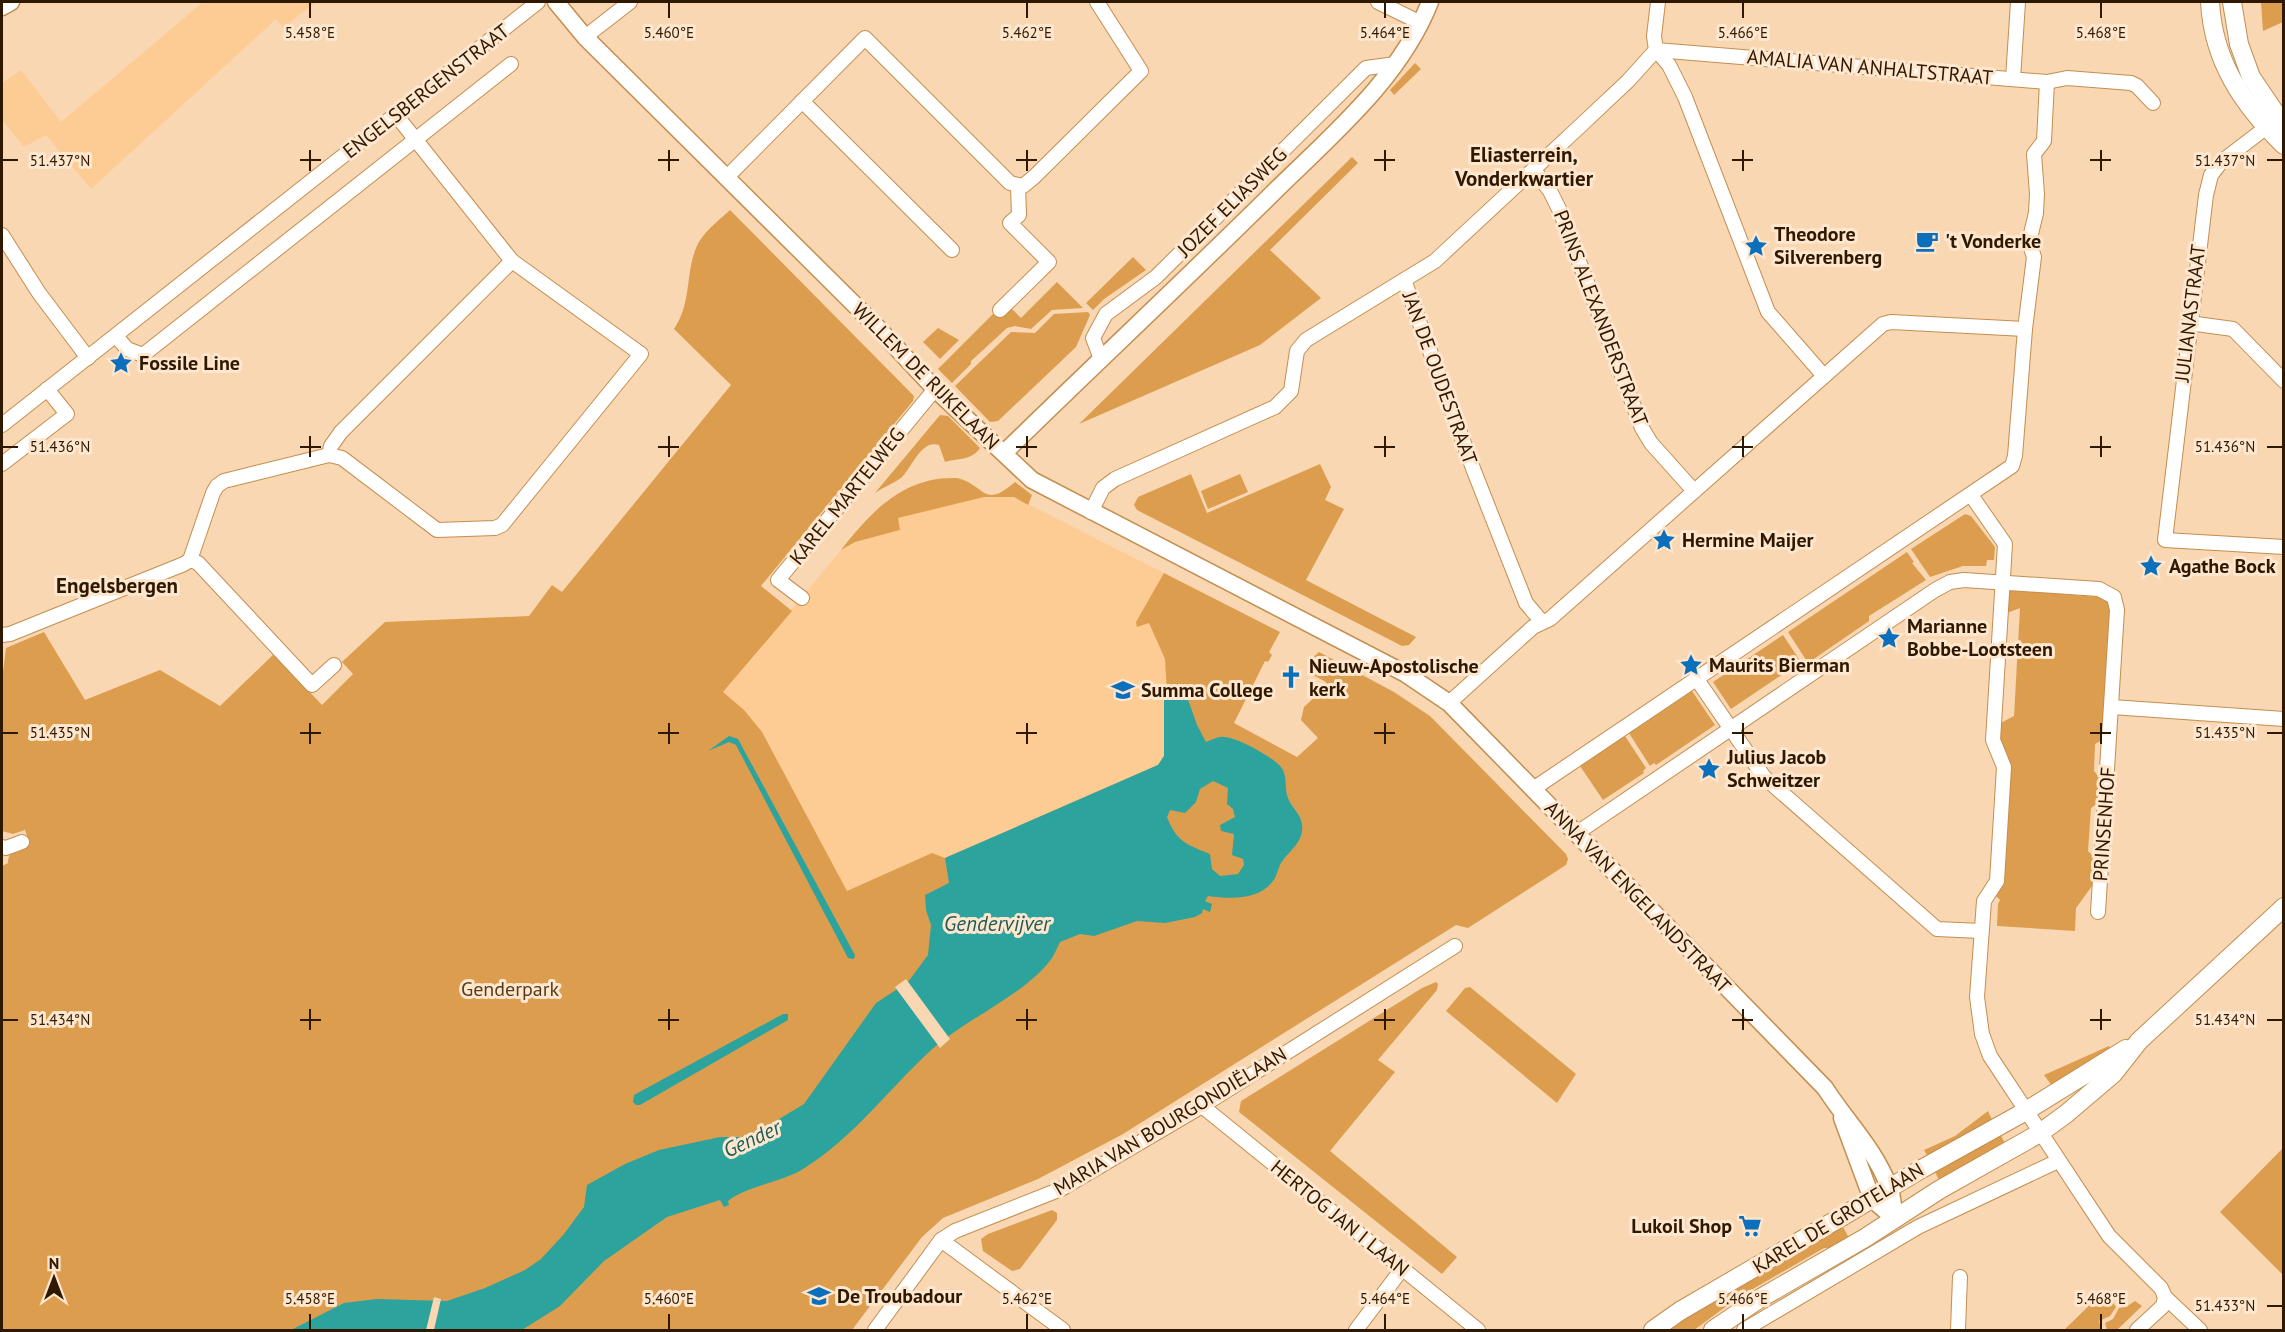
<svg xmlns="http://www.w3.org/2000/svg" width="2285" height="1332" font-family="'PT Sans',sans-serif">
<rect width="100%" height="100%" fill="#f9d7b2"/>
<g fill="#fdcc94">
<polygon points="203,2 316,2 283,28 276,19 91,189 46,135 24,147 2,120 2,83 21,70 61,122"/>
<polygon points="982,497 1014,497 1164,573 1168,693 1164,694 1164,756 1158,765 851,899 723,692 841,550 855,542 900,530 897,518"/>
</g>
<g fill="#dd9d4f">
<polygon points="2261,2 2283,2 2283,22 2263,31"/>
<polygon points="1415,63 1421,69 1394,95 1390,90"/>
<polygon points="1352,157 1358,163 1270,250 1321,298 1260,345 1079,424"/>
<path d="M730 210 914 396 913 401 761 586 792 611 723 692 744 710 762 732 847 891 932 853 945 858 1158 765 1164 756V693H1167L1165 659 1149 623 1137 627 1136 622 1164 573 1280 632 1269 652 1272 655 1268 662 1265 661 1234 723 1297 757 1318 738 1301 720 1304 707 1320 692 1326 682 1309 673 1312 658 1319 652 1394 692 1430 716 1566 854 1568 859 1566 865 1468 928 1456 925 1123 1134 1038 1179 943 1218 922 1237 852 1330H2V866L8 863C8 850 19 848 30 844L25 830 13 834 2 831V680L6 648 44 632 85 700 160 670 220 706 274 654 322 705 353 674 342 662 385 622 529 616 552 585 562 592 731 385 674 329C692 302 685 276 696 248 702 233 718 221 730 210Z"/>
<polygon points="1133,257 1146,270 1104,299 1093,310 1086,303"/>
<polygon points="1057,282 1083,308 1052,310 1031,329 1015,326 1007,328 971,361 971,364 952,383 938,369 995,312 1001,318 1011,308 1021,318"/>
<polygon points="1088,312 1090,315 1076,347 998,421 990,422 955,386 1011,332 1035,333 1054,314"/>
<polygon points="938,328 959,340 940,359 923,342"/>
<path d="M940 415 948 416 980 448C971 461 958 458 945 462L939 445C921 439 912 468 901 478 893 484 883 487 875 493Z"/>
<polygon points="1320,464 1331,487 1325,500 1344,509 1306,580 1416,637 1409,645 1402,646 1137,510 1134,505 1138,497 1191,474 1207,513"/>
<polygon points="1240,474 1248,492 1208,509 1201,491"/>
<path d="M957 478C986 485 983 510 1015 482L1032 495 1028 505 1014 497H984L898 518 900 530 855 542 841 550C871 512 903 476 957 478Z"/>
<polygon points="1965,514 1971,516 1995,547 1994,560 1987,560 1986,566 1963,566 1930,577 1911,549"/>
<polygon points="1907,552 1914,562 1912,563 1926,580 1869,616 1869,621 1808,663 1788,632"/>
<polygon points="2008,590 2099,597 2108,602 2110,608 2102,740 2095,744 2094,771 2100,778 2098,803 2091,808 2088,851 2094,857 2092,886 2076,908 2075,931 1997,926 1998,904 2000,900 1996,896 2001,886 2010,766 1999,739 1999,724 2014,716 2020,608 2007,613"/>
<polygon points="1783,635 1801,662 1731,709 1713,682"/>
<polygon points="1692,691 1715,725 1656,765 1654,763 1650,766 1629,733"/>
<polygon points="1625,736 1646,768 1643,771 1644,773 1603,800 1580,766"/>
<polygon points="1436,982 1438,984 1437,990 1378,1060 1395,1072 1330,1151 1457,1257 1442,1274 1239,1112 1241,1101 1422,988"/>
<polygon points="1470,987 1576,1074 1557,1103 1446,1011 1465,988"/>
<polygon points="2109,1046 2112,1051 2053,1087 2044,1075"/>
<polygon points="1988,1111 1993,1122 1929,1159 1924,1150 1955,1136"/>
<polygon points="1999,1131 2006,1146 1941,1184 1933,1168"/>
<polygon points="2283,1148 2283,1275 2220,1212"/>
<polygon points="1052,1210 1057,1213 1057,1220 1020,1269 1012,1271 983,1251 981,1239 988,1234"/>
<polygon points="1842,1225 1850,1240 1839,1248 1824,1248 1739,1297 1694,1330 1667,1330"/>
<polygon points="2104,1291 2108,1295 2112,1295 2112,1301 2116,1307 2110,1316 2099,1321 2102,1330 2064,1330"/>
<polygon points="2135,1301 2142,1306 2117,1330 2107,1330 2105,1323 2113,1319 2119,1308 2126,1307"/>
</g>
<g fill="#2ca39c" fill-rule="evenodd">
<path d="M1186 694 1197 725 1206 742C1212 740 1218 736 1224 737 1236 737 1273 757 1281 767 1288 776 1284 788 1288 798 1293 811 1304 815 1302 831 1300 846 1287 852 1280 865 1278 869 1277 874 1275 878 1261 901 1231 899 1208 896L1205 901 1212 904 1210 912 1203 909 1202 913 1195 917 1165 923 1137 921 1094 936 1080 934 1060 942C1057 948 1054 956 1049 962 1021 997 963 1020 929 1052 887 1091 853 1138 803 1169 783 1182 746 1186 728 1201L729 1205 724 1207 720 1200 667 1217 604 1261 560 1306 522 1330H291L344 1303 377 1299 447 1301 485 1288 525 1270 541 1259 564 1234 584 1207 587 1185 625 1164 659 1150 720 1137H749L804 1104 876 1003 908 982 928 955 931 925 926 910 925 895 949 883 945 858 1158 765 1164 756V697ZM1213 781 1228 788 1227 804 1233 809 1235 817 1220 825 1221 831 1234 834 1232 855 1243 859 1244 865 1238 874 1220 876 1212 869 1210 854C1187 845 1176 841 1167 817L1170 810 1185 813 1196 802 1200 789Z"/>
<polygon points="729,736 738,739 855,955 854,959 848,958 736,745 729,742 708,751"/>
<polygon points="783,1014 788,1014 788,1020 640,1105 636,1105 633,1102 634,1095"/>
</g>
<g fill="#f9d7b2">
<polygon points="906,979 950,1039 940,1048 895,987"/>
<polygon points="434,1297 441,1299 434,1330 426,1330"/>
</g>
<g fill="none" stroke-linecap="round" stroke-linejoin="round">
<g stroke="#c48e4f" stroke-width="16">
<g id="minor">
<polyline points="1378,2 1421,23"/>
<polyline points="585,37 630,2"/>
<polyline points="1656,50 2047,82 2067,78 2131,83 2137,86 2153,103"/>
<polyline points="1656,50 1669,65 1685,97 1768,312 1824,376"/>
<polyline points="1656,50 1654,36 1658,2"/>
<polyline points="2013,79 2018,2"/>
<polyline points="802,101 952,250"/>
<polyline points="2272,123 2221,162 2211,175 2206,195 2165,540 2284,547"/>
<polyline points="1534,170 1550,191 1560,211 1642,428 1651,443 1694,491"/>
<polyline points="727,177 865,38 1010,183 1023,186 1034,177 1141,71 1097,2"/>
<polyline points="2,235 39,293 88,358"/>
<polyline points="1404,280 1474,471 1526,603 1542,622"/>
<polyline points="1000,310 1049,262 1010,223 1019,215 1018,186"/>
<polyline points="2189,323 2233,329 2284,381"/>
<polyline points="116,336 127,349 143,355 511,64"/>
<polyline points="1101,359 1093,338 1106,314 1156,277 1366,68 1396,64"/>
<polyline points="2,425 538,2"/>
<polyline points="329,455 331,446 341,432 512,261"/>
<polyline points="2,464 67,414 47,389"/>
<polyline points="1971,495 2005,544 1993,740 2004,767 1997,881 1984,901 1977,997 1982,1034 1990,1056 2109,1236 2161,1288 2165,1297 2200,1330"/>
<polyline points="1091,512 1103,488 1115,479 1275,407 1291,391 1297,351 1306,340 1435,261 1578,128 1628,81 1656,50"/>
<polyline points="190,560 198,563 312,685 334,665"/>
<polyline points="802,598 778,580 935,389"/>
<polyline points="2,635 10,634 184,564 190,560 213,493 217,486 224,481 329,455 342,458 437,530 495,528 502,525 641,354 512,261 396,115"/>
<polyline points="1696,678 1764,777 1937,929 1981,931"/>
<polyline points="1449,703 1533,627 1550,619 1883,324 1891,322 2025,329"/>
<polyline points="2112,707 2284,719"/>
<polyline points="1533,789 2012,466 2015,456 2025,329 2034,257 2029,242 2036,213 2037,194 2034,154 2044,141 2047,82"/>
<polyline points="1577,833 1935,590 1950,582 1964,580 2099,589 2114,597 2117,610 2098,912"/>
<polyline points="2,847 6,848 22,842"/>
<polyline points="1202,1106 1478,1330"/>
<polyline points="941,1240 1063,1330"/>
<polyline points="875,1330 941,1240 955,1231 1061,1189 1202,1106 1455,946"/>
<polyline points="1356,1330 1402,1269"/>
<polyline points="1744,1330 1918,1227 2058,1161"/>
<polyline points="1958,1330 1960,1277"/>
<polyline points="2137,1330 2163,1306 2165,1297"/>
</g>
</g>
<g stroke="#c48e4f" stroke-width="19">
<g id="tertiary">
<path d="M556 2 585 37 876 326 935 389 1032 480 1406 674 1449 703 1825 1088C1846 1121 1875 1149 1889 1187 1893 1196 1893 1209 1895 1219"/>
<polyline points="2,7 11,2"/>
<path d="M1004 453C1094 365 1186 279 1276 190 1333 134 1400 78 1430 2"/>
<polyline points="1842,1118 1872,1199 1895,1219"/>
</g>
</g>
<g stroke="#c48e4f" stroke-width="20">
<g id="secondary">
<path d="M2210 2C2213 61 2243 105 2284 145"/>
<polyline points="2232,2 2239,44 2251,77 2284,126"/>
<polyline points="1653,1330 1680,1311 1843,1216 1918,1171 2026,1111 2126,1049"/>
<polyline points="1713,1330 1759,1299 1865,1238 1939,1190 2040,1133 2066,1114 2113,1074 2139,1041 2284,907"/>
</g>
</g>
<use href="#minor" stroke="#fff" stroke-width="14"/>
<use href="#tertiary" stroke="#fff" stroke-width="16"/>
<use href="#secondary" stroke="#fff" stroke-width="18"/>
</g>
<path fill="none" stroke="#2e1900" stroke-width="2" d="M310 3V18M669 3V18M1027 3V18M1385 3V18M1743 3V18M2101 3V18M310 150V171M669 150V171M1027 150V171M1385 150V171M1743 150V171M2101 150V171M3 160H18M300 160H321M658 160H679M1016 160H1037M1374 160H1395M1732 160H1753M2090 160H2111M2267 160H2282M310 436V457M669 436V457M1027 436V457M1385 436V457M1743 436V457M2101 436V457M3 447H18M300 447H321M658 447H679M1016 447H1037M1374 447H1395M1732 447H1753M2090 447H2111M2267 447H2282M310 723V744M669 723V744M1027 723V744M1385 723V744M1743 723V744M2101 723V744M3 733H18M300 733H321M658 733H679M1016 733H1037M1374 733H1395M1732 733H1753M2090 733H2111M2267 733H2282M310 1009V1030M669 1009V1030M1027 1009V1030M1385 1009V1030M1743 1009V1030M2101 1009V1030M3 1020H18M300 1020H321M658 1020H679M1016 1020H1037M1374 1020H1395M1732 1020H1753M2090 1020H2111M2267 1020H2282M2267 1306H2282M310 1314V1329M669 1314V1329M1027 1314V1329M1385 1314V1329M1743 1314V1329M2101 1314V1329"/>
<defs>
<g id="cafe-bare" transform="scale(1.8)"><path d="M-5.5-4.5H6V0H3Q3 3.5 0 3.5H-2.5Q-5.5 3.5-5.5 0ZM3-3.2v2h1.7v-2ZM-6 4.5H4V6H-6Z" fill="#0c6fbb" stroke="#fee7ce" stroke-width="2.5" paint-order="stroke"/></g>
<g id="sight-bare" transform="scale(1.8)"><path d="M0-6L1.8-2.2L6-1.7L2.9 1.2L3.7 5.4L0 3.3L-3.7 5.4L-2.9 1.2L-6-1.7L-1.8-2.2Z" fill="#0c6fbb" stroke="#fee7ce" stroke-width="2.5" paint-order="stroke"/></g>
<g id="church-bare" transform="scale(1.8)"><path d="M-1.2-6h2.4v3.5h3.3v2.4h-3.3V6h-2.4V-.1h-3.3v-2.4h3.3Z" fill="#0c6fbb" stroke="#fee7ce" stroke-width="2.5" paint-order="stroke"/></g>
<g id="university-bare" transform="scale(1.8)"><path d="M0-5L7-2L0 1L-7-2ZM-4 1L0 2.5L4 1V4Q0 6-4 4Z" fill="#0c6fbb" stroke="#fee7ce" stroke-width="2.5" paint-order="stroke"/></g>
<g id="supermarket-bare" transform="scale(1.8)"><path d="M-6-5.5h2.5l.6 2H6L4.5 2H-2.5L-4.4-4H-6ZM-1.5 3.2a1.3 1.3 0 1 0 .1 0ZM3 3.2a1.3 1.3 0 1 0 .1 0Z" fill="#0c6fbb" stroke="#fee7ce" stroke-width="2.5" paint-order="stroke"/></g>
<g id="school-bare" transform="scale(1.8)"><path d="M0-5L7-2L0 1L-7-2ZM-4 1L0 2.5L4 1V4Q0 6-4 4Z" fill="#0c6fbb" stroke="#fee7ce" stroke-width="2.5" paint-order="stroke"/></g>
</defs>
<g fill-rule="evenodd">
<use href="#cafe-bare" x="1927" y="241"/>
<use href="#sight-bare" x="1756" y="246"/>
<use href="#sight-bare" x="121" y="363"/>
<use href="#sight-bare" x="1664" y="540"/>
<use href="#sight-bare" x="2151" y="566"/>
<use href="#sight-bare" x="1889" y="638"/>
<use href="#sight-bare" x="1691" y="665"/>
<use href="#church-bare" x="1291" y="677"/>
<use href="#university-bare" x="1123" y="690"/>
<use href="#sight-bare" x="1709" y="769"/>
<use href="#supermarket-bare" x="1750" y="1226"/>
<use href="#school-bare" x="819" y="1296"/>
</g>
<g text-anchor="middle" stroke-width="6" stroke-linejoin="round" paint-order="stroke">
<g font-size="20" fill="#2e1900" stroke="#fee7ce">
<text transform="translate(1870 67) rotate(5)" y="7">AMALIA VAN ANHALTSTRAAT</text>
<text transform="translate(426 91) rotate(-38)" y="7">ENGELSBERGENSTRAAT</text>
<text transform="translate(1232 202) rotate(-45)" y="7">JOZEF ELIASWEG</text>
<text transform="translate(2190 313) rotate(-83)" y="7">JULIANASTRAAT</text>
<text transform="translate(1601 318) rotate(69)" y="7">PRINS ALEXANDERSTRAAT</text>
<text transform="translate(926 376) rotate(45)" y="7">WILLEM DE RIJKELAAN</text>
<text transform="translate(1440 378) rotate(70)" y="7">JAN DE OUDESTRAAT</text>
<text transform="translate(847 496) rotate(-51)" y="7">KAREL MARTELWEG</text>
<text transform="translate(2104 824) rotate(-86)" y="7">PRINSENHOF</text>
<text transform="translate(1638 897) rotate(46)" y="7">ANNA VAN ENGELANDSTRAAT</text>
<text transform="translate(1170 1121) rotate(-31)" y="7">MARIA VAN BOURGONDIËLAAN</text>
<text transform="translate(1340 1218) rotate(39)" y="7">HERTOG JAN I LAAN</text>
<text transform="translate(1838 1218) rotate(-31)" y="7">KAREL DE GROTELAAN</text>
</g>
<g font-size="20" font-weight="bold" fill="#2e1900" stroke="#fee7ce" text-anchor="start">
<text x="1774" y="241">Theodore<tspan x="1774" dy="23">Silverenberg</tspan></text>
<text x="1945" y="248">'t Vonderke</text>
<text x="139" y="370">Fossile Line</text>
<text x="1682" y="547">Hermine Maijer</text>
<text x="2169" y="573">Agathe Bock</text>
<text x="1907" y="633">Marianne<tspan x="1907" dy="23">Bobbe-Lootsteen</tspan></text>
<text x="1709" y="672">Maurits Bierman</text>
<text x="1309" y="673">Nieuw-Apostolische<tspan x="1309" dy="23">kerk</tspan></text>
<text x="1141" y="697">Summa College</text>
<text x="1727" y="764">Julius Jacob<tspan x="1727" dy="23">Schweitzer</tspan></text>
<text x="1732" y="1233" text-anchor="end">Lukoil Shop</text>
<text x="837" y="1303">De Troubadour</text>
</g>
<g font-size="20" fill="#583c1a" stroke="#fee7ce">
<text x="510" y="996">Genderpark</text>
</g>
<g font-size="21" font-weight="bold" fill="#2e1900" stroke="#fee7ce">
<text x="1524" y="162">Eliasterrein,<tspan x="1524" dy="24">Vonderkwartier</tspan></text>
<text x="117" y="593">Engelsbergen</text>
</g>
<g font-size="21" font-style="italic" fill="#1d5b57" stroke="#fee7ce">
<text x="997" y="931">Gendervijver</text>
<text transform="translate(752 1139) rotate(-25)" y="7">Gender</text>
</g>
</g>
<g font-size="15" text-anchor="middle" fill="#2e1900" stroke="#fee7ce" stroke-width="6" stroke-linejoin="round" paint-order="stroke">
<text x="310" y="38">5.458°E</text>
<text x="669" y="38">5.460°E</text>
<text x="1027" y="38">5.462°E</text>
<text x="1385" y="38">5.464°E</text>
<text x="1743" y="38">5.466°E</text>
<text x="2101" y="38">5.468°E</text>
<text x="60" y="166">51.437°N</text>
<text x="2225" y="166">51.437°N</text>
<text x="60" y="452">51.436°N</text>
<text x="2225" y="452">51.436°N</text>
<text x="60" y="738">51.435°N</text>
<text x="2225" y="738">51.435°N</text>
<text x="60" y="1025">51.434°N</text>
<text x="2225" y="1025">51.434°N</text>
<text x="310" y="1304">5.458°E</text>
<text x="669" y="1304">5.460°E</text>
<text x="1027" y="1304">5.462°E</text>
<text x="1385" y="1304">5.464°E</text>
<text x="1743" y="1304">5.466°E</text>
<text x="2101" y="1304">5.468°E</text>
<text x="2225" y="1311">51.433°N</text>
</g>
<rect width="2285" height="1332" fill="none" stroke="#2e1900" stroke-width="6"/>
<g transform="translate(54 1278)" stroke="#fee7ce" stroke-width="4.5" paint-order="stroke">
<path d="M0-4.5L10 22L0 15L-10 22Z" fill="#2e1900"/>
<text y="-9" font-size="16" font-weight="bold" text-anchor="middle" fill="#2e1900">N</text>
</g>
</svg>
